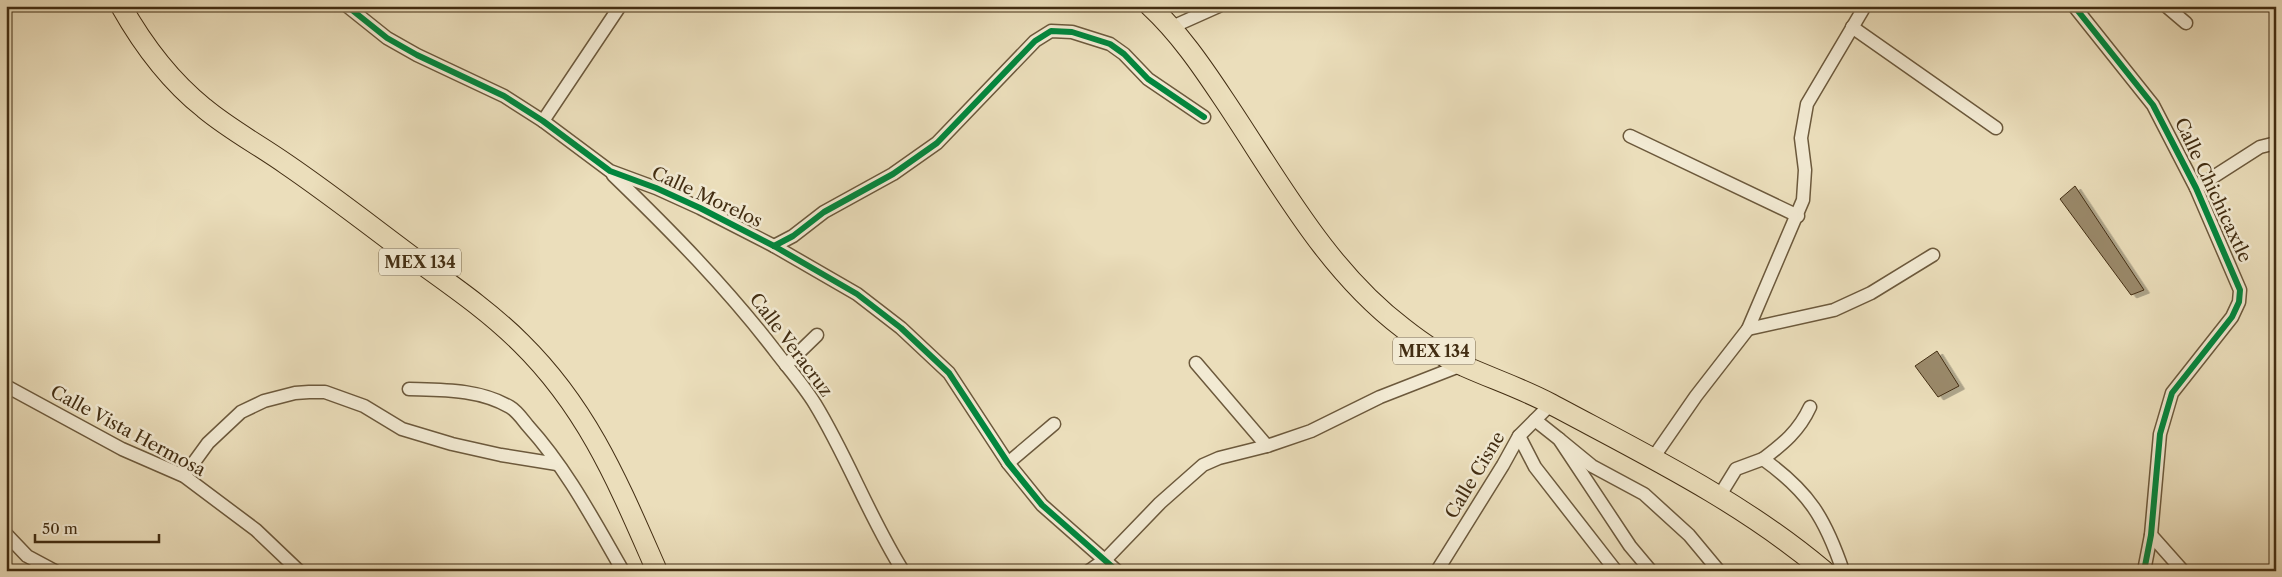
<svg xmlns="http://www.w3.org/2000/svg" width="2282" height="577" font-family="'Libre Caslon Text',serif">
<defs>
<filter id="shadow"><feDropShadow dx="5.5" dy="3" stdDeviation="0" flood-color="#0004"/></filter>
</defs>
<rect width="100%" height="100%" fill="#ebdebb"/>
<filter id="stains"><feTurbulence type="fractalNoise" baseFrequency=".004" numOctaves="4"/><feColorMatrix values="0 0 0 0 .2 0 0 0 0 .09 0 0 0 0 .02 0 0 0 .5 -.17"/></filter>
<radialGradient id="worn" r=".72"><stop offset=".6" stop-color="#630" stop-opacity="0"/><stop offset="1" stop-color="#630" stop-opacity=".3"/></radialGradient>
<g fill="#9a896a" stroke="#422d12" filter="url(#shadow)">
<polygon points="2075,186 2144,290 2131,295 2060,199"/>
<polygon points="1937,351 1959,386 1938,397 1915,366"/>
</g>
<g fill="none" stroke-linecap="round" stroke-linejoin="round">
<g stroke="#6c593c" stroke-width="15">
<g id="street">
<polyline points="347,6 387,38 417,55 504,96 543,121 610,171 656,188 700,208 774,246 857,294 901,328 949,373 1008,463 1042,505 1117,571"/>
<polyline points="2074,6 2153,105 2196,188 2240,290 2239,302 2232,317 2172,393 2160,434 2151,535 2144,571"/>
<polyline points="2166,6 2186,23"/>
<polyline points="1172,27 1219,6"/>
<polyline points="1852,27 1996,128"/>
<polyline points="543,121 620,6"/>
<polyline points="1630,136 1798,216"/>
<path d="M613 175C671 231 727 288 776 352 789 369 804 386 815 404 848 458 869 517 903 571"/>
<polyline points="2196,188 2260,147 2272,144 2276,146"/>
<polyline points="774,246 793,236 824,212 893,174 937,143 1035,41 1051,31 1072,32 1110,44 1124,54 1148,79 1204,117"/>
<polyline points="1748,329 1834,310 1871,293 1933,255"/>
<polyline points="1196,363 1267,446"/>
<polyline points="786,365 817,335"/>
<polyline points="6,386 122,449 184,476 256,530 299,571"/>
<path d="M409 389C443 390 479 389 510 407 517 411 523 420 528 426 567 469 594 521 623 571"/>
<polyline points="1535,420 1559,439 1630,546 1651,571"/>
<polyline points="1519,436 1535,467 1616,571"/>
<polyline points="1559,439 1592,466 1644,494 1689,535 1719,571"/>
<polyline points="1653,458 1696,396 1748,329 1803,200 1805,170 1801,138 1807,104 1865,6"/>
<path d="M1763 459C1783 444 1799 431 1810 407"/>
<polyline points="1008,463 1054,424"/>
<polyline points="184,476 208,443 241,412 264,401 295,393 309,392 325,392 364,406 402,429 452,444 501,455 557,464"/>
<path d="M1720 495 1736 469 1763 459C1809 492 1825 518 1843 571"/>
<polyline points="6,534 27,556 55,571"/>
<polyline points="2151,535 2183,571"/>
<polyline points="1089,571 1106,559 1160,503 1203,465 1219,458 1267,446 1311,431 1380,397 1462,365"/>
<polyline points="1437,571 1503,465 1519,436 1551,404"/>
</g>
</g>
<g stroke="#422d12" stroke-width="22">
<g id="primary">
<path d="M121 6C143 45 169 80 204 108 229 129 259 145 286 164 330 194 372 227 415 259 451 285 489 311 521 343 589 410 619 485 657 571"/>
<path d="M1150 6C1179 33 1201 65 1223 98 1277 178 1325 269 1403 328 1422 343 1442 357 1464 366 1493 379 1523 389 1551 404 1646 455 1741 501 1824 571"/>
</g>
</g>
<use href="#street" stroke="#f2ead3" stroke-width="12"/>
<use href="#primary" stroke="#ebdebb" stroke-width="20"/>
<g stroke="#f2ead3" stroke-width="9">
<g id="cycleway">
<polyline points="347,6 387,38 417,55 504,96 543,121 610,171 656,188 700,208 774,246 857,294 901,328 949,373 1008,463 1042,505 1117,571"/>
<polyline points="2074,6 2153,105 2196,188 2240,290 2239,302 2232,317 2172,393 2160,434 2151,535 2144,571"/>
<polyline points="774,246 793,236 824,212 893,174 937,143 1035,41 1051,31 1072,32 1110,44 1124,54 1148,79 1204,117"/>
</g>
</g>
<use href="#cycleway" stroke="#00873e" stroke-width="6"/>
</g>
<g text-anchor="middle" stroke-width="5" stroke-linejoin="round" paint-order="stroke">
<g fill="#f2ead3" stroke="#77664c" stroke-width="1">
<rect x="379" y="248.5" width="82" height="27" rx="4"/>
<rect x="1393" y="337.5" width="82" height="27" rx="4"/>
</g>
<g font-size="16" font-weight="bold" fill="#422d12">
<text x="420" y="268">MEX 134</text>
<text x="1434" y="357">MEX 134</text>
</g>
<g font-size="18" fill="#422d12" stroke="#f2ead3">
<text transform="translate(2213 190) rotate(65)" y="6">Calle Chichicaxtle</text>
<text transform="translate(707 197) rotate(25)" y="6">Calle Morelos</text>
<text transform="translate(791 345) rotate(53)" y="6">Calle Veracruz</text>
<text transform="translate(128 431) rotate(28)" y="6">Calle Vista Hermosa</text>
<text transform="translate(1475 475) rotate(-59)" y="6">Calle Cisne</text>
</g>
</g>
<rect width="2282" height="577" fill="none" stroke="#ebdebb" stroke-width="25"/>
<rect x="8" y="8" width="2267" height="562" fill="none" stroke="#422d12" stroke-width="2.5"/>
<rect x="12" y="12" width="2257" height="552" fill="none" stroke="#422d12"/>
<path d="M35 534v8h124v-8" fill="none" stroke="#422d12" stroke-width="2.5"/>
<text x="42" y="534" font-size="15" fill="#422d12" stroke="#f2ead3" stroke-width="4" paint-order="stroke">50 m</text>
<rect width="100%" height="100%" filter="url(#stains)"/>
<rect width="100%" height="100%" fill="url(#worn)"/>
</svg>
